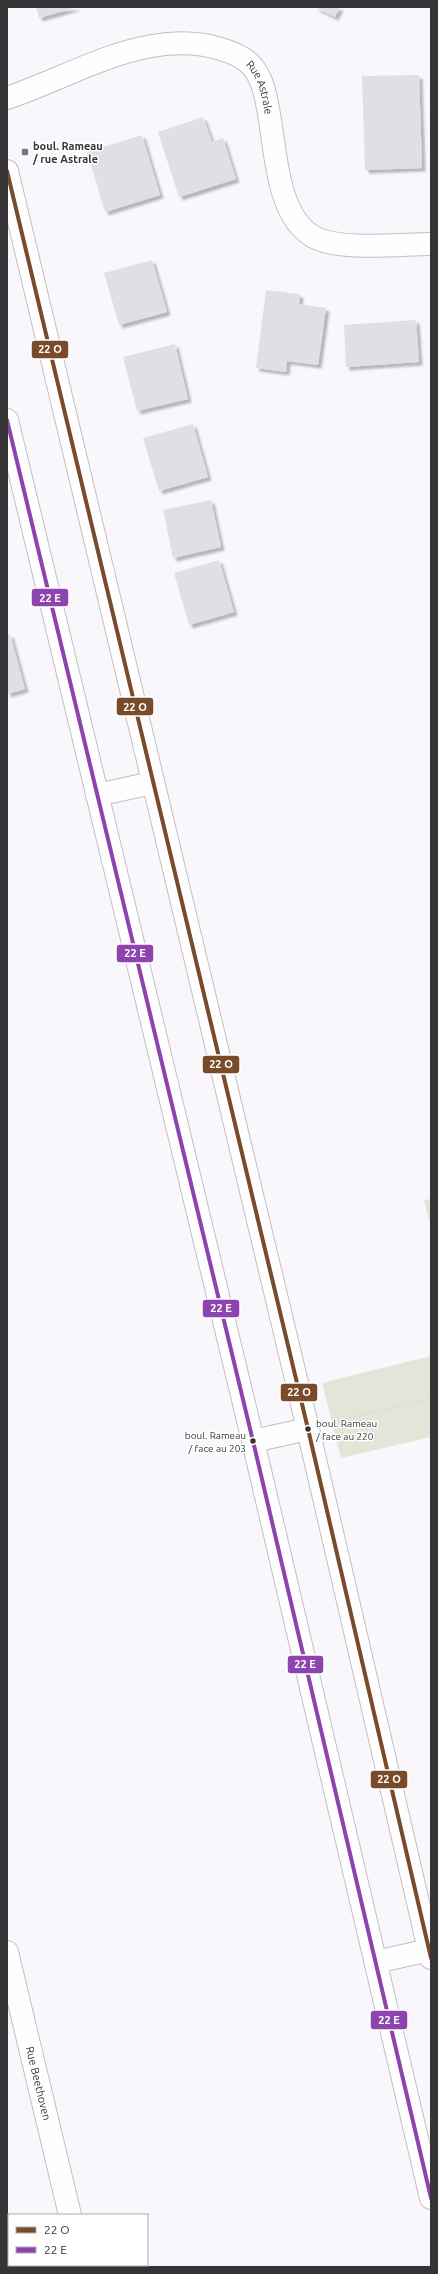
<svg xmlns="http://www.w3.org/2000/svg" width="438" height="2274" font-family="Ubuntu,sans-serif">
<defs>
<filter id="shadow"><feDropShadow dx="3.5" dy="3.5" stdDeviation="1" flood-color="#0004"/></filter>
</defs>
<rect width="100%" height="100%" fill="#faf7fc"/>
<g fill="#e1e6d8">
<polygon points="431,1199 431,1228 424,1200"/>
<polygon points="431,1356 431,1437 341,1458 322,1383"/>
</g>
<g fill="#e1dfe3" filter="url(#shadow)">
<polygon points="36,7 78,7 39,18"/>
<polygon points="314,7 340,7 335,17"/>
<polygon points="419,75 422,168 365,170 362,76"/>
<polygon points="203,117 212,142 223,138 236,179 179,197 158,132"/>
<polygon points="142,135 160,195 105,212 87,152"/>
<polygon points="152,260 167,312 119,325 104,273"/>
<polygon points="266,290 300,294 299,304 326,308 318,365 287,361 286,372 256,368"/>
<polygon points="416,320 419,362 346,367 344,325"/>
<polygon points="175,344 188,399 137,411 123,357"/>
<polygon points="193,424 208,477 159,491 143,438"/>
<polygon points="211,500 221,547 173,558 163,510"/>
<polygon points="219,560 234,612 189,625 174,573"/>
<polygon points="10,634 25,689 7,694 7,635"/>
</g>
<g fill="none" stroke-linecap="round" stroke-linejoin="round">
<g stroke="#c2bfc3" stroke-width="24">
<g id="minor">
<path id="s1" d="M7 98C55 82 101 55 152 46 175 42 198 42 221 49 231 52 242 56 250 64 263 77 266 97 269 114 276 152 277 217 314 237 339 251 401 244 431 244"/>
<polyline points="7,171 308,1429 431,1958"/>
<polyline points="7,420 253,1441 431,2198"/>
<polyline points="97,795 152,783"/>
<polyline points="253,1441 308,1429"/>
<path id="s2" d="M7 1952 70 2215"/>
<polyline points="376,1962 429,1950"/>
<polyline points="82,2265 82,2267"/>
</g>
</g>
<polyline stroke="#ddd" stroke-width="2.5" stroke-dasharray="3 2" stroke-linecap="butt" points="334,1422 431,1398"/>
<use href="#minor" stroke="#fefeff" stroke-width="22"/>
<g stroke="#fff" stroke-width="7">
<polyline id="bus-1" points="7,171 308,1429 431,1958"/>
</g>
<g stroke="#fff" stroke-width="7">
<polyline id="bus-2" points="7,420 253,1441 431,2198"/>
</g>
<use href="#bus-1" stroke="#7a4b2a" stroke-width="4"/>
<use href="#bus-2" stroke="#8e44ad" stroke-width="4"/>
</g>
<rect fill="#7a787b" stroke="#fff" stroke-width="1.5" x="21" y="148" width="8" height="8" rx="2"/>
<g fill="#353336" stroke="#fff" stroke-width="1.5">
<circle cx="308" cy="1429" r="3.5"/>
<circle cx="253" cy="1441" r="3.5"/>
</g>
<g text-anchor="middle" stroke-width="3" stroke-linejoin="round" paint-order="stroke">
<g font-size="10" fill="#353336" stroke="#fff" text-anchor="start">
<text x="316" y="1427">boul. Rameau<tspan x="316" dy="13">/ face au 220</tspan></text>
<text x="246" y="1439" text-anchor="end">boul. Rameau<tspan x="246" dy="13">/ face au 203</tspan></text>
</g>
<g font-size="11" fill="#353336" stroke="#fff">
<text dy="4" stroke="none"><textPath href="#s1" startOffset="283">Rue Astrale</textPath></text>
<text dy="4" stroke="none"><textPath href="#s2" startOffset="135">Rue Beethoven</textPath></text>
</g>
<g font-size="11" font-weight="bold" fill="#353336" stroke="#fff" text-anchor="start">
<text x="33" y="150">boul. Rameau<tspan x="33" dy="13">/ rue Astrale</tspan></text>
</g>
</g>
<g stroke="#fff" stroke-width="1.5">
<rect x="31" y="340" width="38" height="19" rx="4" fill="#7a4b2a"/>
<rect x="31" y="588" width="38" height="19" rx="4" fill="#8e44ad"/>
<rect x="116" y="697" width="38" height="19" rx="4" fill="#7a4b2a"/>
<rect x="116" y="944" width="38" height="19" rx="4" fill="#8e44ad"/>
<rect x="202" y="1055" width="38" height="19" rx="4" fill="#7a4b2a"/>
<rect x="202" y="1299" width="38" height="19" rx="4" fill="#8e44ad"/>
<rect x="280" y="1383" width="38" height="19" rx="4" fill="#7a4b2a"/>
<rect x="287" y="1655" width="37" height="19" rx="4" fill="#8e44ad"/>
<rect x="370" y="1770" width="38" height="19" rx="4" fill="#7a4b2a"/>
<rect x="370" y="2010" width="38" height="20" rx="4" fill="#8e44ad"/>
</g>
<g font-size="11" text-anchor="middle" font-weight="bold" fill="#fff">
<text x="50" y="353">22 O</text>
<text x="50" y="602">22 E</text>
<text x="135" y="711">22 O</text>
<text x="135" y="957">22 E</text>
<text x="221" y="1068">22 O</text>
<text x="221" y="1312">22 E</text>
<text x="299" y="1396">22 O</text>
<text x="305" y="1668">22 E</text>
<text x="389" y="1783">22 O</text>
<text x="389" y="2024">22 E</text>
</g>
<rect width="438" height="2274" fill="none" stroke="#353336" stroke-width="16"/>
<rect x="8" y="2214" width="140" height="52" fill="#ffffff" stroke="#aeadaf"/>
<rect x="16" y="2227" width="20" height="6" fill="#7a4b2a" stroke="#aeadaf"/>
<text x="44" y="2234" font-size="12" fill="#353336">22 O</text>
<rect x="16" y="2247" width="20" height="6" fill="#8e44ad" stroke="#aeadaf"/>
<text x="44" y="2254" font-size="12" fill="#353336">22 E</text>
</svg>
